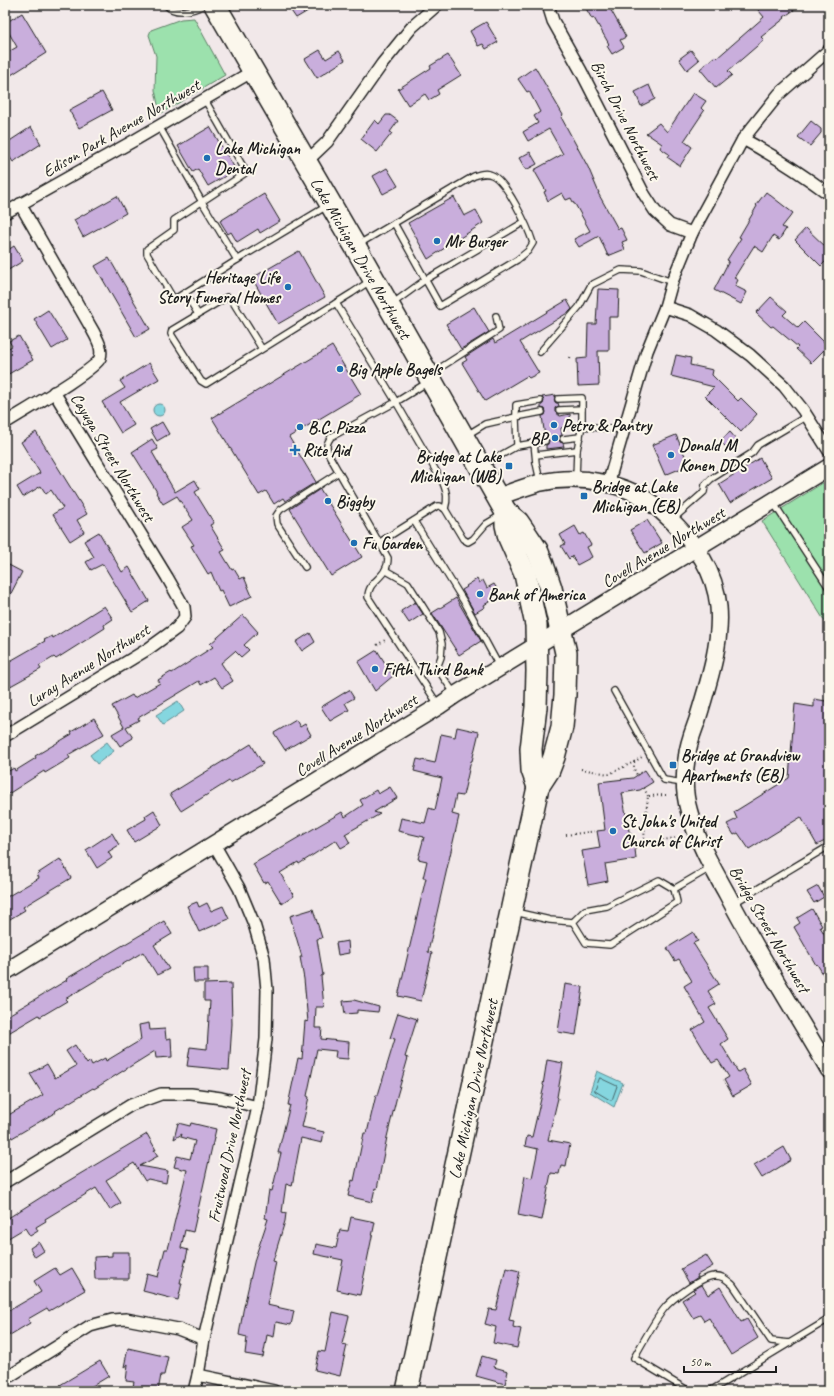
<svg xmlns="http://www.w3.org/2000/svg" width="834" height="1396" font-family="Caveat,sans-serif">
<rect width="100%" height="100%" fill="#f1e8e9"/>
<filter id="ink" filterUnits="userSpaceOnUse"><feTurbulence type="fractalNoise" baseFrequency=".025" numOctaves="2"/><feDisplacementMap in="SourceGraphic" scale="8" xChannelSelector="R" yChannelSelector="G"/><feConvolveMatrix kernelMatrix="1 2 1 2 8 2 1 2 1" color-interpolation-filters="sRGB"/></filter>
<g filter="url(#ink)">
<g fill="#9ce1ad" stroke="#5c7e64">
<polygon points="194,18 225,75 160,114 155,90 156,56 149,35 151,30 181,19"/>
<polygon points="829,479 829,628 762,521"/>
</g>
<g fill="#85d6df" stroke="#5b8c91">
<circle cx="159" cy="410" r="6"/>
<polygon points="178,701 184,711 163,725 156,715"/>
<polygon points="107,742 114,751 97,764 90,755"/>
<polygon points="597,1071 623,1083 614,1107 590,1092"/>
</g>
<g fill="none" stroke-linecap="round" stroke-linejoin="round">
<polygon stroke="#46666a" stroke-width="1" points="600,1078 617,1086 612,1100 610,1100 595,1091"/>
</g>
<g fill="#c9aedc" stroke="#1c1c1c">
<polygon points="287,5 318,5 296,18"/>
<polygon points="584,5 608,5 626,37 620,40 624,47 612,54 607,46 609,44 594,18 592,19"/>
<polygon points="754,5 801,5 784,17 785,18 761,37 764,40 728,71 732,75 716,88 700,69 715,56 717,58 764,17"/>
<polygon points="22,13 46,53 11,75 5,73 5,54 17,47 5,26 5,23"/>
<polygon points="486,22 498,42 486,49 483,44 478,46 470,31"/>
<polygon points="320,50 326,59 339,51 345,60 317,78 305,59"/>
<polygon points="691,50 699,60 687,70 679,59"/>
<polygon points="448,55 461,75 437,90 439,94 429,100 425,94 408,105 398,89 431,68 430,66"/>
<polygon points="535,67 563,115 561,117 588,167 599,193 598,193 618,229 621,228 627,240 622,242 625,249 608,256 599,236 579,247 574,239 590,231 575,204 574,204 571,198 566,200 562,193 548,201 544,192 546,191 534,170 563,154 549,129 528,141 523,132 538,123 534,116 540,112 529,91 527,92 518,79"/>
<polygon points="649,85 655,99 641,106 635,92"/>
<polygon points="102,92 112,110 79,128 69,110"/>
<polygon points="693,93 706,101 701,108 704,111 684,141 692,147 680,166 667,157 669,154 660,148 662,144 646,133 659,123 667,132"/>
<polygon points="386,115 390,115 398,121 390,132 392,133 377,152 361,139 375,120 379,124"/>
<polygon points="811,121 821,129 821,133 810,146 798,137"/>
<polygon points="31,127 41,144 13,162 5,150 5,144"/>
<polygon points="210,127 236,170 208,186 198,169 193,172 178,146"/>
<polygon points="530,152 537,164 526,170 519,158"/>
<polygon points="387,168 398,186 383,194 373,176"/>
<polygon points="766,192 793,213 782,227 786,229 779,240 773,236 763,252 754,246 734,278 738,280 735,286 747,292 741,304 714,290 729,261 727,260 741,238 739,237 757,206 756,205"/>
<polygon points="264,194 280,221 260,233 258,229 237,242 231,232 228,234 220,221"/>
<polygon points="117,196 126,213 83,237 74,220"/>
<polygon points="454,197 464,216 476,210 483,223 428,259 408,223"/>
<polygon points="806,228 829,250 829,258 821,266 795,240"/>
<polygon points="14,246 23,261 5,272 5,252"/>
<polygon points="299,251 325,297 278,324 252,278"/>
<polygon points="109,258 150,329 136,337 95,266"/>
<polygon points="598,289 619,290 618,317 609,317 609,351 598,351 599,385 578,386 577,359 587,358 588,324 596,324"/>
<polygon points="771,297 787,311 783,315 798,328 804,322 828,346 811,363 796,349 798,347 773,326 771,327 756,313"/>
<polygon points="567,300 572,309 569,312 520,342 539,373 529,378 527,376 485,401 462,363 467,360 465,357 493,339 495,343 504,338"/>
<polygon points="474,307 489,332 461,349 446,324"/>
<polygon points="48,310 67,340 52,349 34,319"/>
<polygon points="19,336 33,360 5,376 5,350 12,346 9,341"/>
<polygon points="332,346 361,394 289,437 316,482 285,501 283,498 274,504 266,491 259,495 212,418"/>
<polygon points="676,355 691,358 690,365 713,370 712,375 738,401 741,398 757,414 741,432 705,396 714,387 671,376"/>
<polygon points="149,363 159,379 120,402 134,425 121,433 102,402 125,388 120,381"/>
<polygon points="556,395 554,400 556,403 558,403 559,406 555,408 555,412 560,416 570,414 571,427 561,428 562,435 560,436 559,439 560,442 563,443 564,447 546,449 546,445 548,444 549,441 548,438 545,437 542,416 545,415 546,412 545,409 541,408 541,405 543,404 544,401 542,397"/>
<polygon points="162,422 169,434 157,441 150,429"/>
<polygon points="36,432 87,514 77,520 84,532 70,541 53,514 63,508 51,490 46,494 41,486 23,497 17,487 40,473 21,442"/>
<polygon points="730,432 738,441 729,450 720,441"/>
<polygon points="676,435 689,465 665,475 652,445"/>
<polygon points="152,439 158,449 152,452 175,492 195,480 200,489 195,492 214,523 210,525 225,550 221,552 232,570 234,569 240,579 244,577 252,596 229,607 221,590 219,591 211,572 208,574 191,546 194,545 182,527 193,520 177,496 163,504 156,493 157,492 132,452"/>
<polygon points="760,458 772,478 730,503 719,484"/>
<polygon points="320,489 362,557 331,576 290,509"/>
<polygon points="647,520 662,543 645,553 630,530"/>
<polygon points="575,526 580,535 584,533 591,545 587,547 592,557 577,565 572,556 569,559 561,546 565,544 560,535"/>
<polygon points="99,532 122,572 129,567 149,601 132,612 103,564 91,570 86,562 94,557 84,541"/>
<polygon points="5,563 22,572 5,605"/>
<polygon points="477,579 479,583 483,580 487,588 494,584 499,592 492,596 494,599 484,605 485,607 475,613 462,590 467,587 466,586"/>
<polygon points="456,598 481,641 459,655 432,613"/>
<polygon points="415,602 423,614 409,623 401,611"/>
<polygon points="104,606 113,619 104,625 105,628 56,659 54,657 39,666 41,669 5,689 5,664 45,641 44,640 52,636 53,638"/>
<polygon points="243,615 258,632 244,645 249,650 241,657 235,651 221,663 233,681 222,688 214,677 201,685 199,681 138,718 139,720 126,727 133,738 120,746 112,734 124,727 112,706 132,695 134,698 160,683 158,680 171,672 172,673 213,647 210,644"/>
<polygon points="310,633 315,642 302,651 296,642"/>
<polygon points="377,650 393,676 375,691 358,662"/>
<polygon points="349,690 354,698 345,703 349,710 330,721 321,707"/>
<polygon points="814,699 826,701 827,705 829,705 829,770 825,782 829,783 829,839 817,845 801,817 749,849 738,833 734,835 727,824 737,819 734,812 789,778 795,704 814,707"/>
<polygon points="94,718 104,734 68,755 70,758 45,773 44,771 5,796 5,773 14,768 15,771 36,758 35,756 72,734 71,732"/>
<polygon points="296,720 300,727 305,724 311,735 285,750 274,733"/>
<polygon points="457,727 479,732 472,761 471,761 463,796 456,795 452,814 459,816 428,952 432,953 421,1001 398,996 426,878 423,878 427,861 418,859 424,837 398,831 401,818 425,823 429,808 435,810 442,778 414,771 417,759 435,763 441,734 455,737"/>
<polygon points="251,744 263,764 230,783 229,781 181,811 170,794"/>
<polygon points="645,770 653,782 640,790 622,793 629,831 638,844 635,849 636,859 605,864 608,881 588,885 582,851 600,848 597,831 605,830 599,782 633,778"/>
<polygon points="390,787 397,798 374,812 380,814 345,834 350,843 341,848 336,840 299,864 298,862 280,873 294,896 282,904 268,881 264,883 253,864 342,812 345,817 363,805 360,800 376,790 378,794"/>
<polygon points="154,810 162,825 134,842 127,830 146,819 145,816"/>
<polygon points="112,833 119,845 108,852 112,858 97,868 86,850"/>
<polygon points="60,859 71,878 23,907 25,910 5,922 5,898 39,878 37,874"/>
<polygon points="818,886 824,897 814,903 807,892"/>
<polygon points="197,902 199,907 207,903 211,911 223,906 229,919 199,932 187,906"/>
<polygon points="313,909 322,938 317,939 323,975 321,976 324,1007 316,1007 315,1028 322,1028 321,1039 349,1042 348,1059 335,1058 336,1051 317,1049 307,1096 309,1097 302,1127 324,1132 322,1143 301,1138 292,1186 286,1184 282,1212 286,1213 285,1221 273,1261 276,1262 267,1305 294,1311 291,1325 276,1322 274,1337 267,1335 263,1357 245,1354 247,1337 239,1335 243,1311 255,1258 268,1219 265,1218 269,1190 272,1191 281,1153 278,1153 290,1105 288,1105 298,1058 302,1059 305,1021 308,1022 304,979 300,957 302,957 290,916"/>
<polygon points="812,909 822,926 820,927 829,941 829,984 817,964 816,965 794,927 800,923 797,918"/>
<polygon points="164,921 172,934 154,945 169,969 157,975 143,952 65,999 67,1001 40,1017 39,1015 5,1035 5,1017 67,980 66,979"/>
<polygon points="693,932 698,941 693,943 719,984 708,991 716,1004 709,1008 728,1039 721,1044 738,1072 743,1069 752,1085 733,1096 724,1080 729,1077 718,1060 712,1063 692,1030 705,1022 684,986 692,981 679,959 675,961 667,948"/>
<polygon points="348,941 349,953 338,955 336,943"/>
<polygon points="193,968 208,968 208,982 194,982"/>
<polygon points="231,983 232,1024 229,1070 187,1066 190,1047 207,1049 210,1001 204,1001 204,984"/>
<polygon points="565,984 583,987 576,1035 558,1032"/>
<polygon points="354,1000 379,1007 378,1012 357,1010 357,1013 345,1014 343,1001"/>
<polygon points="398,1013 417,1019 405,1057 408,1058 397,1096 387,1137 377,1189 375,1188 372,1202 348,1196 352,1180 354,1181 364,1133 367,1133 376,1095 378,1095 395,1039 390,1038"/>
<polygon points="149,1023 150,1030 165,1029 166,1039 171,1038 172,1057 156,1058 155,1051 94,1089 93,1088 55,1111 56,1112 12,1138 5,1126 5,1117 43,1095 30,1074 47,1064 55,1078 76,1066 66,1051 75,1045 87,1064 90,1061 92,1065 105,1058 106,1061 141,1040 139,1025"/>
<polygon points="547,1060 563,1063 557,1097 558,1098 548,1140 570,1144 566,1166 561,1165 559,1174 551,1173 542,1220 518,1215 525,1176 532,1178 538,1149 525,1146 527,1136 532,1137 544,1086 543,1085"/>
<polygon points="178,1123 190,1126 191,1123 216,1129 193,1232 185,1230 181,1248 188,1250 180,1283 182,1283 178,1300 143,1291 147,1274 158,1277 165,1249 168,1249 169,1245 187,1170 174,1167 177,1156 190,1159 195,1141 181,1137 182,1134 174,1139"/>
<polygon points="147,1134 156,1150 154,1150 158,1156 140,1166 168,1171 166,1183 148,1179 145,1181 134,1163 106,1180 121,1203 110,1210 96,1188 45,1219 46,1221 36,1227 38,1231 30,1236 25,1228 5,1240 5,1220 43,1196"/>
<polygon points="784,1147 791,1160 762,1178 754,1165"/>
<polygon points="351,1217 375,1222 360,1295 337,1290 343,1260 314,1254 316,1244 336,1248 340,1230 348,1231"/>
<polygon points="39,1242 44,1251 35,1257 30,1248"/>
<polygon points="112,1252 129,1252 129,1279 95,1279 94,1257 112,1256"/>
<polygon points="706,1255 713,1266 697,1275 698,1277 689,1283 681,1269"/>
<polygon points="55,1268 60,1275 72,1268 85,1290 49,1311 47,1308 28,1319 30,1323 10,1335 5,1327 5,1313 41,1292 34,1281"/>
<polygon points="506,1268 520,1271 509,1320 514,1321 513,1327 521,1329 517,1348 493,1343 496,1327 485,1324 489,1309 496,1310"/>
<polygon points="702,1285 708,1295 720,1287 741,1322 747,1319 758,1338 731,1355 709,1318 704,1321 700,1315 693,1318 682,1300 695,1292 693,1290"/>
<polygon points="333,1312 349,1316 342,1344 347,1345 340,1376 315,1370 319,1351 325,1352"/>
<polygon points="128,1348 168,1357 164,1375 161,1375 158,1391 132,1391 134,1382 126,1381 128,1364 124,1367"/>
<polygon points="482,1356 496,1360 494,1367 508,1371 505,1384 476,1376"/>
<polygon points="100,1361 109,1376 84,1391 64,1391 60,1385"/>
</g>
<g fill="none" stroke-linecap="round" stroke-linejoin="round">
<g stroke="#1c1c1c" stroke-width="8">
<g id="lane">
<path d="M166 5C175 15 193 11 204 5"/>
<polyline points="205,100 245,170 244,174 174,220 174,230 147,249 147,254 173,298 178,297 237,260 327,206"/>
<polyline points="159,126 202,202 237,260"/>
<path d="M359 244 474 176C480 174 486 172 492 175 507 182 528 227 533 243L528 251 517 260 440 306 394 223"/>
<polyline points="185,293 198,314"/>
<path d="M336 303 396 402 443 483C447 493 448 499 445 509"/>
<polyline points="392,304 425,280 524,222"/>
<polyline points="262,349 231,299 227,297 172,330 171,334 201,381 206,384 352,293 370,281"/>
<polyline points="540,352 579,307 591,285 621,270 641,271 672,282"/>
<polyline points="432,373 499,330 496,316"/>
<path d="M428 382 396 402 331 437C326 444 326 447 329 455L388 558C388 579 368 579 368 597L439 706"/>
<polyline points="558,399 582,398 582,409"/>
<polyline points="559,410 582,409 582,426 624,430"/>
<polyline points="467,435 485,424 516,417 516,405 540,401"/>
<polyline points="563,439 580,437"/>
<polyline points="534,443 545,441"/>
<polyline points="536,455 577,450"/>
<polyline points="483,465 517,446"/>
<polyline points="576,479 577,450 582,426"/>
<polyline points="540,481 536,463 534,443 517,446 516,417 542,412"/>
<polyline points="773,502 829,588"/>
<polyline points="672,520 704,492 705,485 711,479 752,453 758,445 807,416"/>
<polyline points="414,521 466,605 499,666"/>
<polyline points="380,542 437,506 440,506 445,509 463,539 468,542 473,539 486,524 501,515"/>
<polyline points="305,567 277,524 276,516 280,510 339,472"/>
<polyline points="385,570 408,583 439,632 442,644 441,657 438,665 439,671 454,693"/>
<polyline points="614,691 664,780 683,783"/>
<polyline points="734,903 829,846"/>
<polyline points="515,912 550,920 573,922 585,910 607,906 659,880 674,889 710,868"/>
<polyline points="573,922 586,943 610,945 677,902 674,889"/>
<path d="M689 1391 634 1358C643 1342 652 1325 663 1310 671 1299 701 1277 714 1276 722 1275 727 1280 733 1285L771 1341 790 1343"/>
<polyline points="710,1391 829,1319"/>
</g>
</g>
<g stroke="#1c1c1c" stroke-width="14">
<g id="street">
<polyline points="548,5 553,21 581,71 644,194 655,211 670,225 692,233"/>
<path d="M743 139C773 155 802 174 829 194"/>
<polyline points="306,162 327,142 382,64 412,27 437,5"/>
<polyline points="5,213 135,140 253,71"/>
<polyline points="665,307 690,315 716,330 750,355 784,386 803,410 829,451"/>
<path d="M5 423C19 414 97 369 100 358 103 348 97 339 93 331L20 204"/>
<polyline points="608,484 647,351 665,307 672,282 692,233 743,139 779,94 829,50"/>
<polyline points="5,736 148,649 177,628 185,617 184,607 167,577 54,392"/>
<polyline points="5,1182 131,1105 161,1094 191,1094 221,1098 258,1107"/>
<polyline points="198,1375 274,1391"/>
<polyline points="5,1379 90,1326 112,1320 126,1319 178,1329 204,1339"/>
<polyline points="194,1391 198,1375 204,1339 258,1107 266,1039 267,990 264,958 254,924 239,888 214,844"/>
</g>
</g>
<g stroke="#1c1c1c" stroke-width="19">
<g id="secondary">
<path d="M498 497C511 492 525 487 539 483 579 474 628 482 659 509 739 579 725 630 697 721 693 732 688 744 687 756 684 773 684 794 689 811 697 841 712 867 727 894 758 954 795 1011 829 1070"/>
<polyline points="5,972 439,706 455,695 829,467"/>
</g>
</g>
<g stroke="#1c1c1c" stroke-width="24">
<g id="highway">
<polyline points="215,5 355,246 503,507 506,512 518,522 527,535 537,550 542,562 551,588 566,653 565,695 562,727 554,757 549,770 538,787 407,1391"/>
<polyline points="506,512 506,525 509,538 525,574 536,625 537,671 536,707 531,749 532,770 538,787"/>
</g>
</g>
<g stroke="#1c1c1c" stroke-width="2" stroke-dasharray="1 3" stroke-linecap="butt">
<polyline points="570,358 571,355"/>
<polyline points="377,645 385,640"/>
<polyline points="634,762 642,757"/>
<polyline points="581,769 609,774 634,762 634,769 637,775"/>
<polyline points="644,788 648,796"/>
<polyline points="666,795 648,796 645,822 644,843 675,838"/>
<polyline points="566,835 597,831"/>
</g>
<use href="#lane" stroke="#fbf7ec" stroke-width="5.5"/>
<use href="#street" stroke="#fbf7ec" stroke-width="11"/>
<use href="#secondary" stroke="#fbf7ec" stroke-width="16"/>
<use href="#highway" stroke="#fbf7ec" stroke-width="21"/>
</g>
</g>
<g fill="#1f6fb2" stroke="#fbf7ec" stroke-width="1.5">
<circle cx="207" cy="158" r="4"/>
<circle cx="437" cy="241" r="4"/>
<circle cx="288" cy="287" r="4"/>
<circle cx="340" cy="369" r="4"/>
<circle cx="554" cy="425" r="4"/>
<circle cx="300" cy="427" r="4"/>
<circle cx="555" cy="438" r="4"/>
<path d="M293 444h4v4h4v4h-4v4h-4v-4h-4v-4h4z"/>
<circle cx="671" cy="455" r="4"/>
<rect x="505" y="462" width="8" height="8" rx="2"/>
<rect x="580" y="492" width="8" height="8" rx="2"/>
<circle cx="328" cy="501" r="4"/>
<circle cx="354" cy="543" r="4"/>
<circle cx="480" cy="594" r="4"/>
<circle cx="375" cy="669" r="4"/>
<rect x="669" y="761" width="8" height="8" rx="2"/>
<circle cx="613" cy="831" r="4"/>
</g>
<g text-anchor="middle" stroke-width="4" stroke-linejoin="round" paint-order="stroke">
<g font-size="17" fill="#1c1c1c" stroke="#fbf7ec">
<text transform="translate(626 120) rotate(63)" y="6">Birch Drive Northwest</text>
<text transform="translate(121 128) rotate(-30)" y="6">Edison Park Avenue Northwest</text>
<text transform="translate(361 258) rotate(60)" y="6">Lake Michigan Drive Northwest</text>
<text transform="translate(113 457) rotate(59)" y="6">Cayuga Street Northwest</text>
<text transform="translate(663 547) rotate(-31)" y="6">Covell Avenue Northwest</text>
<text transform="translate(88 665) rotate(-32)" y="6">Luray Avenue Northwest</text>
<text transform="translate(356 735) rotate(-32)" y="6">Covell Avenue Northwest</text>
<text transform="translate(770 929) rotate(60)" y="6">Bridge Street Northwest</text>
<text transform="translate(473 1089) rotate(-78)" y="6">Lake Michigan Drive Northwest</text>
<text transform="translate(229 1146) rotate(-78)" y="6">Fruitwood Drive Northwest</text>
</g>
<g font-size="17" font-weight="bold" fill="#1c1c1c" stroke="#fbf7ec" text-anchor="start">
<text x="215" y="154">Lake Michigan<tspan x="215" dy="20">Dental</tspan></text>
<text x="445" y="247">Mr Burger</text>
<text x="280" y="283" text-anchor="end">Heritage Life<tspan x="280" dy="20">Story Funeral Homes</tspan></text>
<text x="348" y="375">Big Apple Bagels</text>
<text x="562" y="431">Petro &amp; Pantry</text>
<text x="308" y="433">B.C. Pizza</text>
<text x="547" y="444" text-anchor="end">BP</text>
<text x="679" y="451">Donald M<tspan x="679" dy="20">Konen DDS</tspan></text>
<text x="303" y="456">Rite Aid</text>
<text x="501" y="462" text-anchor="end">Bridge at Lake<tspan x="501" dy="20">Michigan (WB)</tspan></text>
<text x="592" y="492">Bridge at Lake<tspan x="592" dy="20">Michigan (EB)</tspan></text>
<text x="336" y="507">Biggby</text>
<text x="362" y="549">Fu Garden</text>
<text x="488" y="600">Bank of America</text>
<text x="383" y="675">Fifth Third Bank</text>
<text x="681" y="761">Bridge at Grandview<tspan x="681" dy="20">Apartments (EB)</tspan></text>
<text x="621" y="827">St John's United<tspan x="621" dy="20">Church of Christ</tspan></text>
</g>
</g>
<rect width="834" height="1396" fill="none" stroke="#fbf7ec" stroke-width="20"/>
<rect x="10" y="10" width="814" height="1376" fill="none" stroke="#1c1c1c" stroke-width="1.5" filter="url(#ink)"/>
<path d="M684 1366v6h92v-6" fill="none" stroke="#1c1c1c" stroke-width="2"/>
<text x="690" y="1366" font-size="12" fill="#1c1c1c" stroke="#fbf7ec" stroke-width="3" paint-order="stroke">50 m</text>
</svg>
